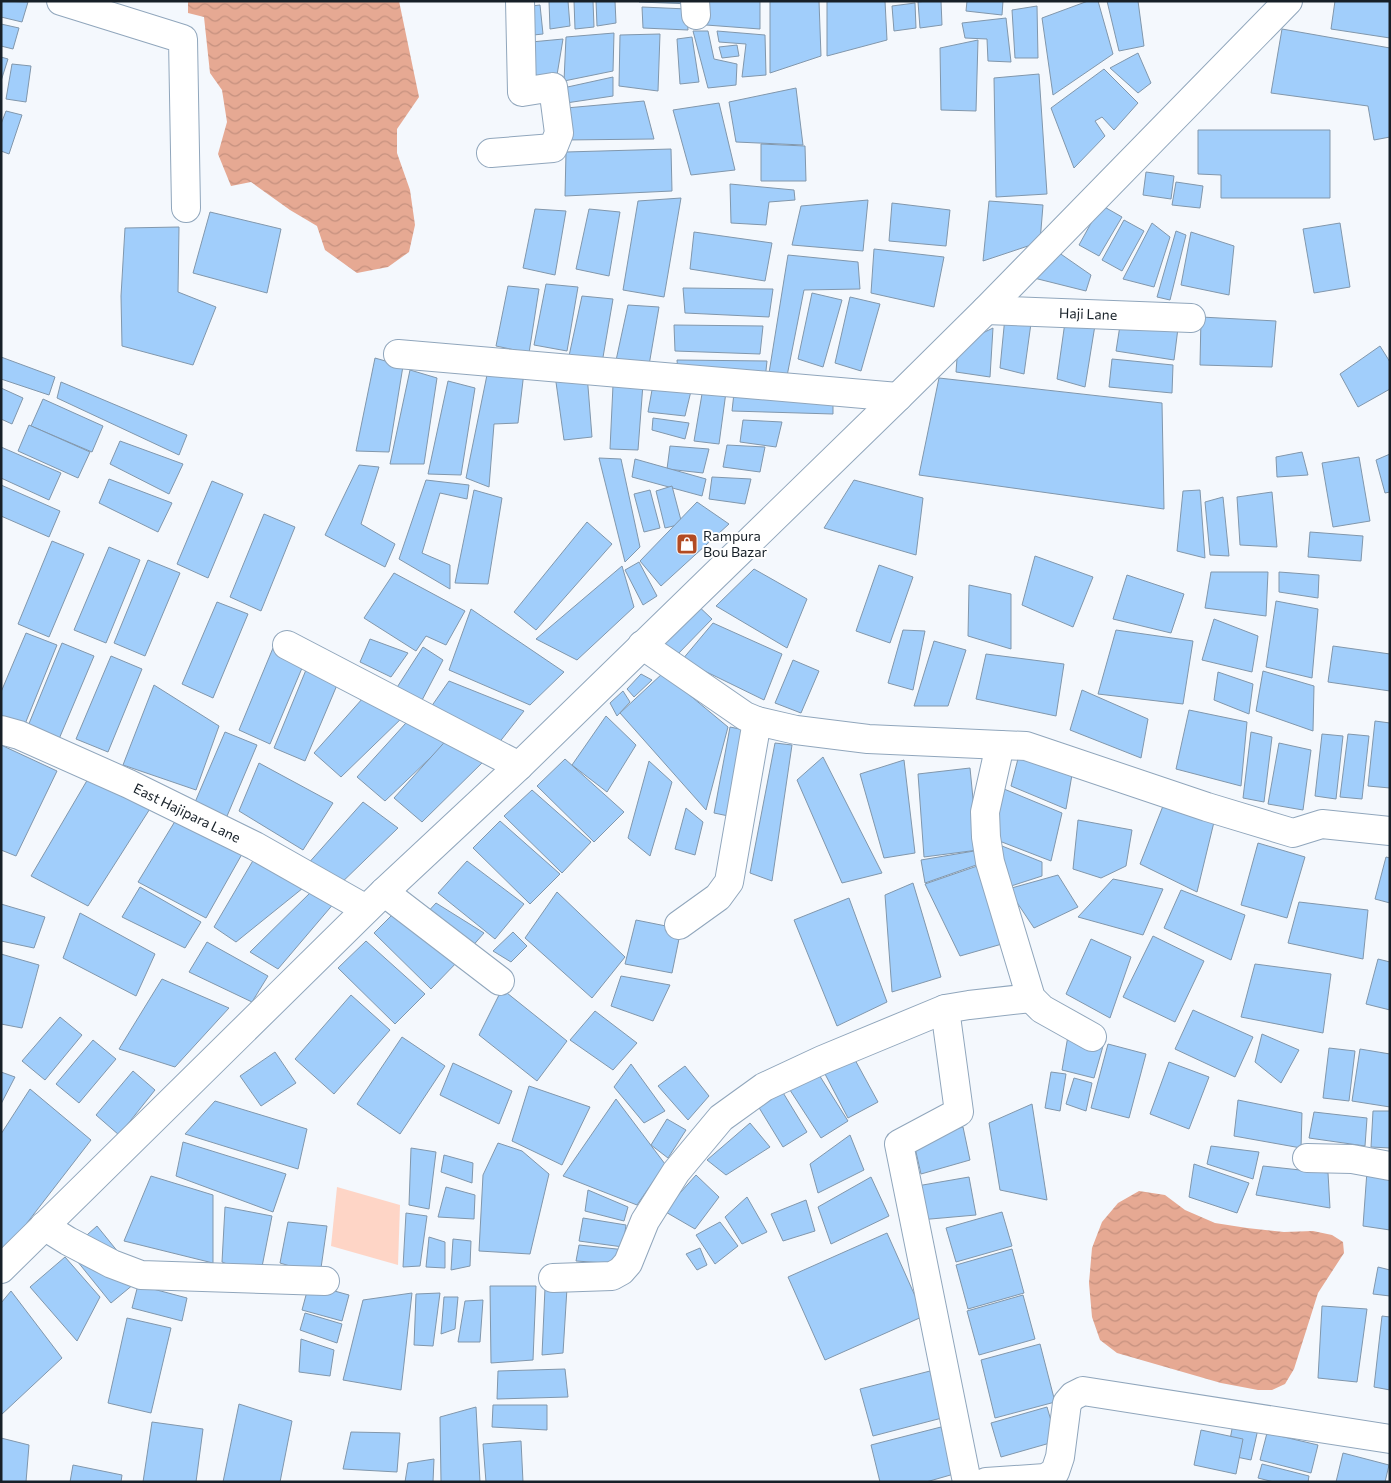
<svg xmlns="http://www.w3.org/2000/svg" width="1391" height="1483" font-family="Commissioner,sans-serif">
<defs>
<pattern id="water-waves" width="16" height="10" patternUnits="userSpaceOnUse" patternTransform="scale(1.25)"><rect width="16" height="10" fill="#e6a993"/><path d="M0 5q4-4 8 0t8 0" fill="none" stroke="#c5917f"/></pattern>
</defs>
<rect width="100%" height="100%" fill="#f4f8fd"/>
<polygon fill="#fed5c6" points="337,1187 400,1205 398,1265 331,1246"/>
<g fill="url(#water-waves)">
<polygon points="188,1 399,1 419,97 397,129 397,153 410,190 415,225 409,252 388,267 357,273 325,250 317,226 290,210 251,182 231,186 218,154 227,122 222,90 210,73 204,17 188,13"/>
<polygon points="1139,1191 1165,1195 1185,1210 1215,1223 1247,1228 1284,1232 1313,1231 1332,1235 1343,1242 1344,1253 1318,1293 1294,1369 1285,1384 1272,1390 1258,1390 1221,1383 1117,1353 1100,1340 1092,1317 1089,1283 1092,1248 1102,1222 1118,1203"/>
</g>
<g fill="#a1cefb" stroke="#8197ac">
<polygon points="1,1 28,2 22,22 1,17"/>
<polygon points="549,1 568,1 570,26 550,29"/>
<polygon points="574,1 593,1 594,27 575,29"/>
<polygon points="596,1 615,1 616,23 597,26"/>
<polygon points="638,1 691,1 692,4 639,2"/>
<polygon points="704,1 760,1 760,29 706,25"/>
<polygon points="770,1 819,1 821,56 770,73"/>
<polygon points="827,1 885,1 887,40 827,56"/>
<polygon points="927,1 941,1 942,25 920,28 918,2"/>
<polygon points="967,1 1003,1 1002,15 966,11"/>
<polygon points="1088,1 1098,1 1113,54 1053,95 1042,18"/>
<polygon points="1107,1 1138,1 1144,46 1119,51"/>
<polygon points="1335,1 1390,1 1390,38 1331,29"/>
<polygon points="915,3 916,28 894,31 892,6"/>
<polygon points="540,5 543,34 524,36 523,7"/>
<polygon points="1037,6 1038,58 1015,58 1012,10"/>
<polygon points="642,7 687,9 688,30 643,28"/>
<polygon points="1006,18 1011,62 988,61 987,39 965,38 962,23"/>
<polygon points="1,24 19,28 13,49 1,46"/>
<polygon points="1282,29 1390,48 1390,137 1374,140 1368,106 1271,93"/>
<polygon points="693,31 708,31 714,59 737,64 736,85 708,88"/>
<polygon points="717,31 765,35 766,75 742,77 746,44 719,42"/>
<polygon points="614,33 613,71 564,81 566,37"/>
<polygon points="660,34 658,91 619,86 620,35"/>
<polygon points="692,37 699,82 680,84 677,39"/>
<polygon points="563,39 556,81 533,82 531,42"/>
<polygon points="978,40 976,111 941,110 940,48"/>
<polygon points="737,45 739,56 722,58 719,47"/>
<polygon points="1138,53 1151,83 1138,93 1110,68"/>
<polygon points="1,57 8,59 1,81"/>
<polygon points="12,64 31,66 26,102 6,99"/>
<polygon points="1104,69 1138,103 1114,130 1102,117 1095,121 1105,136 1074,168 1051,108"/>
<polygon points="1039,74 1047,194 996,197 994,78"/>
<polygon points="613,77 613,96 566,103 563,88"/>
<polygon points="796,88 803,145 736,142 729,102"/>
<polygon points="644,101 654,139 565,140 566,108"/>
<polygon points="719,103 735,170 691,175 673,110"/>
<polygon points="6,111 22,115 9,154 1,151 1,124"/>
<polygon points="1198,130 1330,130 1330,198 1221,198 1221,175 1198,174"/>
<polygon points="761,144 805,146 806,181 761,181"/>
<polygon points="671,149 672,191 565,196 566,152"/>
<polygon points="1146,172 1174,176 1171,199 1143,195"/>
<polygon points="1176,182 1203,186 1200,208 1172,205"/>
<polygon points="730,184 794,190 795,200 769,202 766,225 731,223"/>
<polygon points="681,198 664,297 623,290 638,201"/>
<polygon points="868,200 863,251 792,245 801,206"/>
<polygon points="989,201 1043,205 1040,242 983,261"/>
<polygon points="892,203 950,210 946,246 889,241"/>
<polygon points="1101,205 1122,217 1099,256 1079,245"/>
<polygon points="535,209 566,211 555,275 523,268"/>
<polygon points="589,209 620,212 609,276 576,269"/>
<polygon points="210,212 281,229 267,293 193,273"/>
<polygon points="1124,220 1144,231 1122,271 1102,260"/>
<polygon points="1152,223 1170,237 1154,287 1123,279"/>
<polygon points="1340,223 1350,287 1314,293 1303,229"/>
<polygon points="179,227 178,292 216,307 193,365 122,346 121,296 125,228"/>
<polygon points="1176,231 1186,235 1170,300 1157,297"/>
<polygon points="694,232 772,243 765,281 690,269"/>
<polygon points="1191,232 1234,246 1229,295 1181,285"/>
<polygon points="874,249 944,257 934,307 871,293"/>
<polygon points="1055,250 1091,275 1086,291 1026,276"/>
<polygon points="788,255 858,262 860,289 804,290 787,376 769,373"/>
<polygon points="546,284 578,287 567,351 534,345"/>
<polygon points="508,286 539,289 529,353 496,346"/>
<polygon points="683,288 773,289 769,317 685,313"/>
<polygon points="812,293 842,300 823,367 798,359"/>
<polygon points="582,296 613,299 602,363 569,356"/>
<polygon points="850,297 880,304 861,371 835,363"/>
<polygon points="628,305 659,307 648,371 615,365"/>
<polygon points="1066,315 1096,319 1085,387 1057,379"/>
<polygon points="1032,316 1024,374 1000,368 1005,317"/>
<polygon points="1201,317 1276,321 1272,367 1200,365"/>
<polygon points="1121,319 1178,328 1174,360 1116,351"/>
<polygon points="674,325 763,326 760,354 675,351"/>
<polygon points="993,328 990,377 956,372 958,345"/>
<polygon points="1380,346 1390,362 1390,389 1358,407 1340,374"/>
<polygon points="1,357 55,377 49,395 1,379"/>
<polygon points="375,358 403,366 389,452 356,451"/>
<polygon points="1112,359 1173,365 1172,393 1109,387"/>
<polygon points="677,360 767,361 764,389 679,385"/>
<polygon points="410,370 437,378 424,464 390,464"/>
<polygon points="488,370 524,372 518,423 494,424 489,487 466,478"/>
<polygon points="587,374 592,437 564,440 555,375"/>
<polygon points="939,378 1162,403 1164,509 919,475"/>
<polygon points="448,381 475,388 461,475 428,474"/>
<polygon points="61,382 187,435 179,455 57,398"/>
<polygon points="643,384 638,450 610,449 613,385"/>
<polygon points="1,388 23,398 12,424 1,419"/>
<polygon points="652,390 691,391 685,416 648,412"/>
<polygon points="726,392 719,444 694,441 702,394"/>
<polygon points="734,393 833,393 833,414 732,411"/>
<polygon points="43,399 103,426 92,452 31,426"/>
<polygon points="653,418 689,423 685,439 652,430"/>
<polygon points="743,420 782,422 776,447 740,442"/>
<polygon points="29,425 90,452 78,478 18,451"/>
<polygon points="120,441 183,464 169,494 110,464"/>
<polygon points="727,445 765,447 760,472 723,467"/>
<polygon points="670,446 709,449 703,473 667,469"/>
<polygon points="1,447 61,473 49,500 1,478"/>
<polygon points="1302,452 1308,475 1277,477 1276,457"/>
<polygon points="1390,454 1390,492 1385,493 1376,460"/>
<polygon points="1359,457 1370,521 1333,527 1322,463"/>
<polygon points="599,458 621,459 640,547 625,562"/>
<polygon points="635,459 706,479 702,496 632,477"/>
<polygon points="359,465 379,467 361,524 395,544 385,567 325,535"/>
<polygon points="712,477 751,479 745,504 709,499"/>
<polygon points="109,479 172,503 158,532 99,503"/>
<polygon points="426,480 469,485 467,499 440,493 422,553 450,565 450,589 399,559"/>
<polygon points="854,480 923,498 916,555 824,528"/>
<polygon points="212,481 243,494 208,578 177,564"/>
<polygon points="1,485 60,511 49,537 1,516"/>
<polygon points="672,486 682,524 665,528 656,491"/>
<polygon points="474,490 502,498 488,584 455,583"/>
<polygon points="650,490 660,528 644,532 634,494"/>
<polygon points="1200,490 1205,558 1177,551 1183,491"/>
<polygon points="1272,492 1277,547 1240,545 1237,497"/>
<polygon points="1223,497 1229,556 1210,555 1205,502"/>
<polygon points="697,502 729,524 661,586 640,561"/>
<polygon points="264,514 295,527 261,611 230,597"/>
<polygon points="587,522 612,544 536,630 514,612"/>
<polygon points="1310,532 1363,536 1361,561 1308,557"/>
<polygon points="52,541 84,554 49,637 18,624"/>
<polygon points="109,547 140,560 106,643 74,630"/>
<polygon points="1035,556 1093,577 1073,627 1022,605"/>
<polygon points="148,560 180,573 145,656 114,643"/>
<polygon points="639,562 657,596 643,605 625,570"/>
<polygon points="879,565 913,577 890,643 856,631"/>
<polygon points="622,566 634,607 577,660 536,639"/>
<polygon points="754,569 807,599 787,648 716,606"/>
<polygon points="1211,572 1268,572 1266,616 1205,608"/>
<polygon points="1279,572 1319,575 1318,598 1279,592"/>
<polygon points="394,573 465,611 446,645 426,636 416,651 364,618"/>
<polygon points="1127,575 1184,594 1171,633 1113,619"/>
<polygon points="969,585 1011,594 1011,649 968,636"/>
<polygon points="693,601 712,619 676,656 652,644"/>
<polygon points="1276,601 1318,609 1312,678 1266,667"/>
<polygon points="217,602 248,614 213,698 182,684"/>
<polygon points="471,609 564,672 530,705 449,670"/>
<polygon points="1214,619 1258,636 1252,672 1202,660"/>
<polygon points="713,623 782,654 764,700 682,660"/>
<polygon points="903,630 925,631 913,690 888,683"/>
<polygon points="1116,630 1193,641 1183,704 1098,694"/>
<polygon points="26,633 57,645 23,729 1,720 1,692"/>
<polygon points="370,639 408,653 391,677 360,662"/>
<polygon points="934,641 966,650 948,706 914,706"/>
<polygon points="62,643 94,656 59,739 28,726"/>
<polygon points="1333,646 1390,654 1390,691 1328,682"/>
<polygon points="423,647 443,660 420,704 394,692"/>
<polygon points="273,648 305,661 270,744 239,730"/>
<polygon points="986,654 1064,664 1056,716 976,699"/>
<polygon points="111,656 142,669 108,752 76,739"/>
<polygon points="793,660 819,671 801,713 775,703"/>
<polygon points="308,665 340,678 305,761 274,748"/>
<polygon points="1263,671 1314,686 1313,731 1256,711"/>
<polygon points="1218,672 1253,684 1249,714 1214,700"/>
<polygon points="663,673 728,727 706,810 620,713"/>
<polygon points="641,674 652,680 634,697 627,689"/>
<polygon points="449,681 524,711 498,744 431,707"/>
<polygon points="154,685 219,726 196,790 123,765"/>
<polygon points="371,689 405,715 341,777 314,753"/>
<polygon points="1082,690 1148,719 1141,758 1070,730"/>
<polygon points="623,691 630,702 617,716 610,703"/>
<polygon points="1189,710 1247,722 1241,786 1176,769"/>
<polygon points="415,713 450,739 385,801 357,777"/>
<polygon points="606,716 636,745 607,792 572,765"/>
<polygon points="1375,721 1390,723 1390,788 1368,786"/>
<polygon points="730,727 754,732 738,818 714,813"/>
<polygon points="225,732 257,745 222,828 190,814"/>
<polygon points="1251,732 1272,737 1264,802 1243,798"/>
<polygon points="1322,734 1343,736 1336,799 1315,796"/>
<polygon points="1348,734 1369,736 1362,799 1340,797"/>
<polygon points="451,735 485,760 422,822 394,798"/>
<polygon points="775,743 792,745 772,881 750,873"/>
<polygon points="1279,743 1311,750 1303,810 1268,804"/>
<polygon points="1,745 57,771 16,856 1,850"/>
<polygon points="1020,751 1073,769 1066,809 1011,786"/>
<polygon points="823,757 882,873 842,883 797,780"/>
<polygon points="565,759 624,812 594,842 537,786"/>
<polygon points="904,760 915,853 884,858 860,774"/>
<polygon points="649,761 672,782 650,856 628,838"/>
<polygon points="259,763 333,803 303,850 239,811"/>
<polygon points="970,768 978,850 924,857 918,774"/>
<polygon points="92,772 153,804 88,906 31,876"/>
<polygon points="1004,789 1062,813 1051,861 989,837"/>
<polygon points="532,790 591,842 562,873 504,816"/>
<polygon points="1165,801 1214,822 1197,892 1140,864"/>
<polygon points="363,802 398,828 334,890 306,866"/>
<polygon points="686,808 703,822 695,855 675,849"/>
<polygon points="177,818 246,847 206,918 138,882"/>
<polygon points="1078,820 1132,830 1126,866 1101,878 1073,869"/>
<polygon points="500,821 560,874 530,904 473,848"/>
<polygon points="1258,843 1305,857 1287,918 1241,905"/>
<polygon points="997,844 1042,862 1042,876 1008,887"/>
<polygon points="980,850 982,863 925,883 921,860"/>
<polygon points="258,852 308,884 236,942 214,927"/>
<polygon points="1386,857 1390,858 1390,903 1375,899"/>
<polygon points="467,861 524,904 495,939 438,893"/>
<polygon points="986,863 1009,942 960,956 925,884"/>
<polygon points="1058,875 1078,907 1034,928 1008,889"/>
<polygon points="1113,879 1163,889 1143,935 1078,917"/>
<polygon points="913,883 941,977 892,992 885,895"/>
<polygon points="140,887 201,922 185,948 122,917"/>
<polygon points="313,890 335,902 278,969 250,952"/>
<polygon points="1181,890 1245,915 1231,960 1164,928"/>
<polygon points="557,892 625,957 592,998 525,938"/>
<polygon points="849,898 887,1002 837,1026 794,920"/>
<polygon points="1299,902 1368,910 1363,959 1288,943"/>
<polygon points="436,903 484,933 470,949 424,916"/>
<polygon points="1,904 45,917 34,948 1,941"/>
<polygon points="401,906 461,958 431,989 374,933"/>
<polygon points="80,913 155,954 136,996 63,958"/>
<polygon points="636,920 681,929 672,973 625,964"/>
<polygon points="513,932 527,946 511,962 493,951"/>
<polygon points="1153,936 1204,961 1175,1022 1123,997"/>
<polygon points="1091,939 1131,957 1110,1018 1066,994"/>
<polygon points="366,941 425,994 395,1024 338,968"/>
<polygon points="207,942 268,976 252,1002 189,972"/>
<polygon points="1,954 39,965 22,1028 1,1024"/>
<polygon points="1378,959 1390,962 1390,1010 1366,1004"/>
<polygon points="1255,964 1331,974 1323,1033 1241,1017"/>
<polygon points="621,976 670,985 653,1021 611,1006"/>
<polygon points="162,979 229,1008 175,1067 119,1049"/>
<polygon points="502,989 567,1041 537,1081 479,1035"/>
<polygon points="351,995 390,1030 334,1094 295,1059"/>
<polygon points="1193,1010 1253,1037 1235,1077 1175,1049"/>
<polygon points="595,1011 637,1043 613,1070 570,1040"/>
<polygon points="60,1017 82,1035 45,1080 22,1061"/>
<polygon points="1262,1034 1299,1050 1281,1083 1255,1062"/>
<polygon points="1068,1036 1103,1046 1094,1078 1062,1070"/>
<polygon points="402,1037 445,1066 400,1134 357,1104"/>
<polygon points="93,1040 116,1059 79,1103 56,1084"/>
<polygon points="1108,1044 1146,1054 1129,1118 1091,1108"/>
<polygon points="1329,1048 1355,1051 1349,1101 1323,1098"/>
<polygon points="1360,1049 1390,1054 1390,1107 1352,1101"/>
<polygon points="275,1052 296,1083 261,1106 240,1076"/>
<polygon points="854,1058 878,1102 848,1118 825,1074"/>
<polygon points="1169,1062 1209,1077 1189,1129 1150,1114"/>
<polygon points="453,1063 512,1091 499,1124 440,1095"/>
<polygon points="631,1064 665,1111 644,1123 614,1087"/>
<polygon points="685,1066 709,1096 688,1120 658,1086"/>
<polygon points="816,1070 848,1121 821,1138 788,1087"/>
<polygon points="133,1071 155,1090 119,1135 96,1115"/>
<polygon points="1,1072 15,1077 1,1104"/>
<polygon points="1051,1072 1066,1074 1060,1111 1045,1108"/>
<polygon points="1074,1078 1092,1083 1086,1111 1066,1104"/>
<polygon points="529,1086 590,1107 562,1165 512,1141"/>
<polygon points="30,1089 91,1140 3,1254 1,1253 1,1134"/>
<polygon points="782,1091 807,1132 783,1147 758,1106"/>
<polygon points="616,1099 665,1164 637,1205 563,1176"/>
<polygon points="1238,1100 1302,1113 1301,1148 1234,1136"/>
<polygon points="215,1101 307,1129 298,1169 185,1134"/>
<polygon points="1032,1104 1047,1200 1000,1190 989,1123"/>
<polygon points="1373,1111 1390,1111 1390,1148 1371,1147"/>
<polygon points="1314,1112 1367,1118 1365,1146 1309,1138"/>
<polygon points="667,1119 686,1130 668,1158 651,1145"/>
<polygon points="750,1123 770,1147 726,1175 707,1160"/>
<polygon points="963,1127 970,1160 921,1174 913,1139"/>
<polygon points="850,1135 864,1170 818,1193 810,1164"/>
<polygon points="183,1142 286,1174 273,1212 176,1176"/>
<polygon points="498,1143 522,1151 549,1174 530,1254 479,1251 483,1175"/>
<polygon points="1211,1146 1259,1152 1253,1179 1207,1164"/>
<polygon points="411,1148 436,1152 429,1209 409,1205"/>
<polygon points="444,1155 473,1163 472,1183 441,1172"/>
<polygon points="1194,1164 1249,1183 1237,1213 1189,1197"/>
<polygon points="1263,1166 1328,1173 1330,1208 1256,1195"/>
<polygon points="1367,1171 1390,1173 1390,1230 1363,1226"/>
<polygon points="696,1175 719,1197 695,1229 664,1211"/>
<polygon points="151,1176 213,1195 213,1263 124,1241"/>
<polygon points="871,1177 889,1216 831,1244 818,1207"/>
<polygon points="969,1177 976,1215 919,1220 917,1186"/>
<polygon points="446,1187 475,1195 474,1219 438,1217"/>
<polygon points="588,1190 628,1207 624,1221 585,1211"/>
<polygon points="747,1197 767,1232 742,1244 725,1217"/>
<polygon points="806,1200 815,1231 783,1241 771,1214"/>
<polygon points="225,1207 272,1216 260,1277 222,1262"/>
<polygon points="1002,1212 1012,1246 956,1262 946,1228"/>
<polygon points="406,1213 427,1216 420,1266 403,1267"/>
<polygon points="583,1218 626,1225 623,1247 579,1241"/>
<polygon points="288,1222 327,1226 320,1275 280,1263"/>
<polygon points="720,1222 738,1246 715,1264 696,1235"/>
<polygon points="97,1226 140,1279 111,1303 69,1251"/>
<polygon points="887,1233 924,1316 825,1360 788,1277"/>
<polygon points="429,1237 445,1242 445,1268 426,1267"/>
<polygon points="453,1239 471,1241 470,1266 451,1270"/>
<polygon points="579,1245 626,1250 620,1264 576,1261"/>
<polygon points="700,1248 707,1265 697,1270 686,1254"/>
<polygon points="1012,1249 1024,1293 968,1309 956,1265"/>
<polygon points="65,1257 100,1297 77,1341 30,1287"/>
<polygon points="1378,1267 1390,1270 1390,1296 1373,1294"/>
<polygon points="309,1284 349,1295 342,1321 302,1310"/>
<polygon points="138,1285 187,1298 182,1321 132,1308"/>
<polygon points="490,1286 536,1286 533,1360 491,1363"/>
<polygon points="545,1288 567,1288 563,1353 542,1355"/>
<polygon points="11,1291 62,1358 1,1415 1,1303"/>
<polygon points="412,1293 401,1390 343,1380 363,1300"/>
<polygon points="440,1293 433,1346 414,1345 416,1294"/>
<polygon points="1023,1295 1035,1339 979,1355 967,1311"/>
<polygon points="444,1297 458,1297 455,1329 441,1334"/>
<polygon points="483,1300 480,1342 458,1342 465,1301"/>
<polygon points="1322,1306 1367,1309 1357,1382 1318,1378"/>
<polygon points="305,1313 342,1324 337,1343 300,1330"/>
<polygon points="1382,1316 1390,1317 1390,1390 1374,1387"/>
<polygon points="127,1318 171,1328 151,1413 108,1403"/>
<polygon points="301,1339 334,1350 330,1376 299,1372"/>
<polygon points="1040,1344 1055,1402 995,1418 981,1360"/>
<polygon points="565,1369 568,1397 497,1399 498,1371"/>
<polygon points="930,1371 942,1418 873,1436 860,1389"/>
<polygon points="239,1404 292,1421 280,1482 223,1482"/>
<polygon points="493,1405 547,1405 547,1430 492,1427"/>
<polygon points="476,1407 480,1482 441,1482 440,1417"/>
<polygon points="1047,1407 1057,1441 1001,1457 991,1423"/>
<polygon points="152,1422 203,1429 196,1482 143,1482"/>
<polygon points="1233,1424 1258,1429 1251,1460 1227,1455"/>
<polygon points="941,1427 954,1474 926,1482 880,1482 871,1445"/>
<polygon points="1201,1430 1243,1439 1236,1474 1194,1465"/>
<polygon points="351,1432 400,1433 397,1472 343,1469"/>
<polygon points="1267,1433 1318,1445 1311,1473 1260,1460"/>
<polygon points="1,1438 29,1445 26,1482 1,1482"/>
<polygon points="521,1441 523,1482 486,1482 483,1444"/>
<polygon points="1343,1453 1389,1465 1385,1482 1336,1482"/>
<polygon points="434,1459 433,1482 405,1482 408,1463"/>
<polygon points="1262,1464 1309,1476 1308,1482 1274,1482 1258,1478"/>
<polygon points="73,1465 122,1475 121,1482 70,1482"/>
</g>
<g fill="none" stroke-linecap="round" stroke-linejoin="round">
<g stroke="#90a6bc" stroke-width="30">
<g id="street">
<polyline points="61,1 183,39 186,208"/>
<polyline points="695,1 696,15"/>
<polyline points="491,153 553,148 559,133 553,87 522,92 520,1"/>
<polyline points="986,310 1191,318"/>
<polyline points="398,354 898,397"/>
<polyline points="287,645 519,766"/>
<polyline points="642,645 745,716 757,721 796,730 868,739 1026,746 1207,807 1293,833 1322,824 1390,831"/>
<polyline points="1,730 19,735 129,784 255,846 366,909"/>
<polyline points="1000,745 985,812 986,837 990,862 1031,998 1042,1009 1092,1037"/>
<polyline points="384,892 500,981"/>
<polyline points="679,925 718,897 729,882 757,721"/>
<polyline points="945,1009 959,1112 899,1144 967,1482"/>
<polyline points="1307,1158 1352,1159 1390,1166"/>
<polyline points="44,1226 68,1241 112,1264 141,1275 325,1281"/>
<polyline points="553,1278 612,1276 621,1271 628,1263 645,1221 676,1172 721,1118 764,1087 822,1060 945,1009 969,1005 1031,998"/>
<polyline points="986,1482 1045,1478 1055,1472 1060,1457 1067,1403 1073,1396 1083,1391 1390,1439"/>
</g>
</g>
<g stroke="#90a6bc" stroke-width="30">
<polyline id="secondary" points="1,1269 384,892 519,766 898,397 986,310 1288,1"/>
</g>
<use href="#street" stroke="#fff" stroke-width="28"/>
<use href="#secondary" stroke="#fff" stroke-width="28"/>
</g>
<defs>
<g id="shop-square" transform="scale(1.125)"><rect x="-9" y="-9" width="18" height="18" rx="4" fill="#b24b23" stroke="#fff"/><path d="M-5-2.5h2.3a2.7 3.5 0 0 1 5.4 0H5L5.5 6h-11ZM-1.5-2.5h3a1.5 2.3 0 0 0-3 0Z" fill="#fff"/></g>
</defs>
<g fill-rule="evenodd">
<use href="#shop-square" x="687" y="544"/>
</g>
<g text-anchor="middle" stroke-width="4" stroke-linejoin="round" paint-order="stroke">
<g font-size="14" fill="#172028" stroke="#fff">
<text transform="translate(1088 314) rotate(2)" y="5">Haji Lane</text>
<text transform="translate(187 813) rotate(26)" y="5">East Hajipara Lane</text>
</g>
<g font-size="14" fill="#172028" stroke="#fff" text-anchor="start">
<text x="703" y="541">Rampura<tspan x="703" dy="16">Bou Bazar</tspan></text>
</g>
</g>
<rect width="1391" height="1483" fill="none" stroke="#172028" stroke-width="5"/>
</svg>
